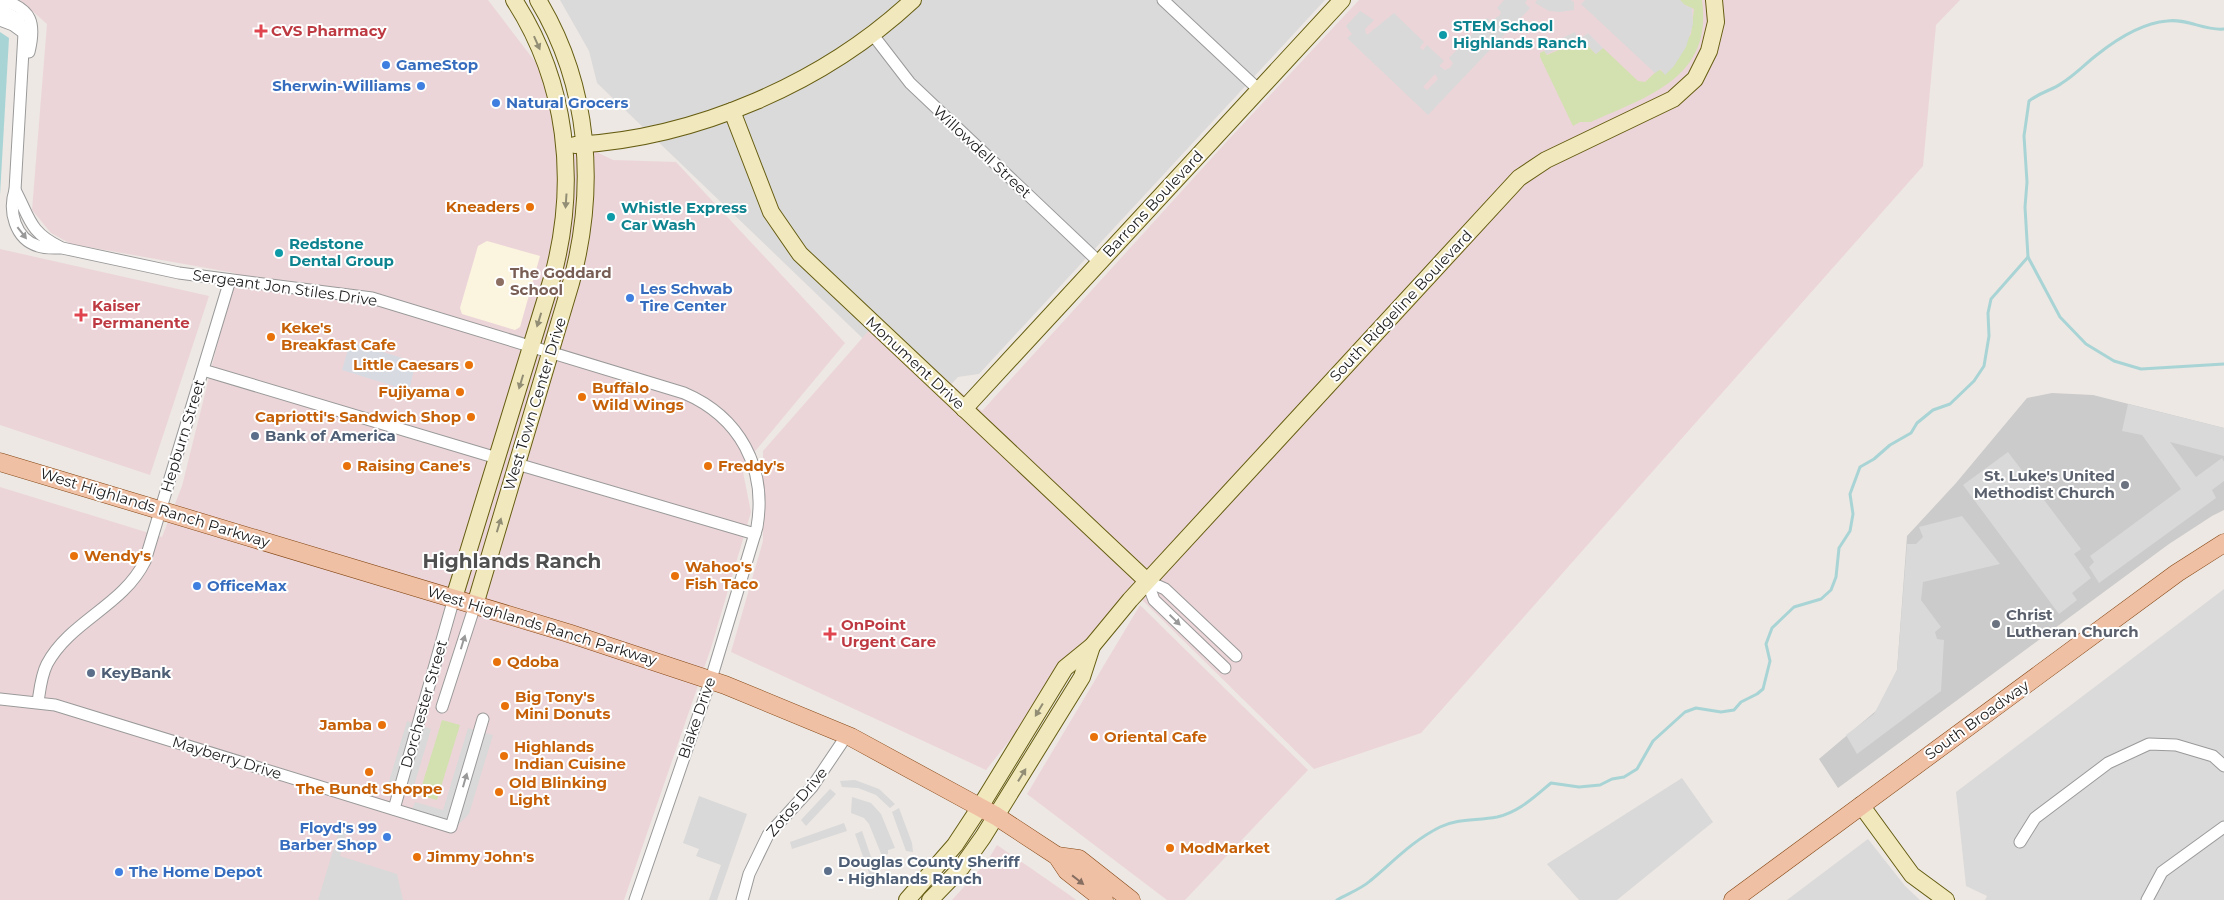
<svg xmlns="http://www.w3.org/2000/svg" width="2224" height="900" font-family="Montserrat,sans-serif">
<rect width="100%" height="100%" fill="#ede8e4"/>
<g fill="#dbdada">
<polygon points="560,0 1325,0 979,374 958,377 932,405 597,83 589,51"/>
<polygon points="2224,589 2224,900 1985,900 1987,896 1966,886 1956,792"/>
<polygon points="1868,839 1905,886 1920,900 1787,900"/>
</g>
<g fill="#ecd5d8">
<polygon points="20,0 488,0 540,68 555,132 613,160 676,162 845,343 742,467 751,512 711,648 624,900 0,900 0,487 162,537 182,486 235,273 71,244 51,233 32,210 47,24"/>
<polygon points="1359,0 1960,0 1936,25 1923,166 1421,733 1314,769 1131,589 986,770 731,652 763,541 763,451 879,319 982,411 1229,139"/>
<polygon points="0,249 209,296 150,475 0,425"/>
<polygon points="1140,605 1308,770 1185,900 1167,900 1027,794"/>
<polygon points="997,845 1068,894 1076,900 952,900 988,860"/>
</g>
<polygon fill="#fbf5df" points="487,241 540,256 520,327 515,330 462,314 460,308 478,246"/>
<polygon fill="#cbcbcb" points="2052,393 2093,395 2224,428 2224,510 2212,516 2169,544 1838,788 1819,759 1877,710 1897,670 1907,536 1956,483 2027,398"/>
<g fill="#d2e1af">
<path d="M1680 0H1702C1713 78 1648 96 1591 122H1580L1573 126 1540 57V53L1544 51 1547 55 1582 40 1596 54 1603 48 1638 81 1645 82 1659 69 1665 74 1691 34 1694 9 1683 4Z"/>
<polygon points="442,720 460,725 437,800 419,795"/>
</g>
<g fill="#d9d9d9" fill-rule="evenodd">
<path d="M1504 0H1527L1525 3 1530 8 1509 30 1504 25 1501 27 1500 30 1505 34 1428 115 1347 38 1352 34 1346 26 1360 11 1374 20 1365 29 1366 34H1368L1394 13 1424 42 1420 47 1421 49 1423 50 1427 45 1444 61 1439 66 1445 70 1450 68 1453 63 1449 58 1487 18 1491 21 1500 15 1501 12 1497 8ZM1435 74 1438 79 1427 90 1423 87Z"/>
<polygon points="1537,0 1571,0 1574,2 1574,10 1560,12 1549,11 1535,3"/>
<polygon points="1585,0 1680,0 1686,6 1692,8 1693,24 1686,47 1674,66 1665,75 1661,69 1655,73 1581,4"/>
<polygon points="1575,32 1578,41 1546,54 1543,47"/>
<polygon points="1588,33 1603,48 1596,54 1581,38"/>
<polygon points="2128,404 2224,428 2224,456 2170,442 2196,477 2222,458 2224,462 2224,481 2212,490 2216,498 2099,583 2089,567 2094,562 2090,556 2181,489 2142,435 2122,431"/>
<polygon points="2008,452 2081,549 2074,554 2091,578 2072,593 2077,600 2059,614 1963,485"/>
<polygon points="1962,516 2000,564 1923,582 1921,600 1941,627 1935,632 1937,639 1944,640 1941,691 1857,754 1846,735 1874,714 1897,670 1907,544 1916,544 1923,537 1919,527"/>
<polygon points="407,721 431,729 411,796 387,788"/>
<polygon points="468,728 493,735 469,814 457,826 411,813 415,802 443,810"/>
<polygon points="1682,778 1713,822 1617,900 1579,900 1547,864"/>
<polygon points="855,780 879,789 895,804 890,808 876,795 858,788 842,787 840,781"/>
<polygon points="830,789 836,794 806,826 801,820"/>
<polygon points="699,796 747,814 717,900 709,900 721,865 696,856 699,849 683,843"/>
<polygon points="852,797 871,803 881,814 895,848 888,850 888,854 882,856 869,824 864,818 851,813"/>
<polygon points="899,808 912,843 913,852 906,851 892,812"/>
<polygon points="342,821 349,823 340,856 397,874 403,900 318,900"/>
<polygon points="844,823 847,831 792,849 790,842"/>
<polygon points="862,831 877,874 870,876 855,834"/>
</g>
<polygon fill="#d8dae2" points="350,342 416,362 409,391 342,370"/>
<polygon fill="#a9d4d5" points="0,32 9,38 0,195"/>
<g fill="none" stroke-linecap="round" stroke-linejoin="round">
<g stroke="#a9d4d5" stroke-width="3">
<polyline points="2028,257 2060,317 2086,344 2114,361 2141,369 2224,364"/>
<path d="M1337 900C1347 894 1361 889 1370 881 1393 862 1412 841 1440 827 1458 818 1477 821 1497 817 1519 812 1534 797 1551 783L1579 787 1600 785 1612 779 1624 777 1637 769 1653 741 1685 712 1696 708 1721 712 1734 710 1741 702 1757 694 1763 689 1770 661 1766 644 1772 628 1794 607 1821 599 1831 590 1836 577 1839 548 1850 531 1853 514 1850 494 1860 467 1874 459 1890 445 1911 433 1917 423 1933 410 1950 404 1974 381 1984 366 1989 336 1988 313 1991 299 2028 257 2025 207 2027 182 2024 136 2029 101C2042 91 2051 91 2062 83 2075 75 2086 63 2098 54 2117 39 2143 23 2167 21 2186 18 2205 31 2224 29"/>
</g>
<g stroke="#9a9a9a" stroke-width="13">
<g id="street">
<path d="M2 0C32 9 36 23 29 52"/>
<polyline points="1163,0 1259,90"/>
<path d="M0 9 18 19 24 33 15 190C8 211 15 239 38 246 46 249 54 248 62 248L179 273 372 298 684 393C740 417 767 468 757 527L711 679 635 900"/>
<polyline points="0,20 13,25 24,33"/>
<polyline points="873,35 910,83 1099,262"/>
<path d="M15 190C30 218 29 232 60 247"/>
<polyline points="203,370 497,458"/>
<polyline points="517,464 755,534"/>
<polyline points="1147,581 1154,600 1225,668"/>
<polyline points="1147,581 1165,589 1236,656"/>
<polyline points="0,699 55,705 451,827 483,719"/>
<path d="M38 702C40 689 41 676 47 664 70 621 123 606 145 561L230 280"/>
<polyline points="442,707 475,605"/>
<polyline points="394,809 454,598"/>
<polyline points="2020,842 2035,818 2108,763 2149,744 2176,745 2213,756 2224,766"/>
<polyline points="742,900 749,874 768,835 812,787 847,735"/>
<polyline points="2147,900 2162,872 2224,827"/>
</g>
</g>
<g stroke="#665d12" stroke-width="18">
<g id="secondary">
<polyline points="732,111 771,212 800,254 1147,581"/>
<path d="M575 145C697 138 824 83 913 0"/>
<polyline points="964,409 1342,0"/>
<path d="M454 598 553 275C578 181 567 82 514 0"/>
<path d="M475 605 571 283C597 188 590 86 538 0"/>
<polyline points="1861,805 1912,875 1946,900"/>
<polyline points="907,900 955,845 980,807 1065,668 1092,646 1130,600 1519,178 1546,160 1673,99 1695,79 1709,51 1716,22 1714,0"/>
<polyline points="930,900 961,868 983,837 1082,677 1092,646"/>
</g>
</g>
<g stroke="#844612" stroke-width="19">
<g id="primary">
<polyline points="0,462 568,633 725,685 851,737 996,816 1057,856 1067,871 1104,900"/>
<polyline points="1057,856 1079,859 1131,900"/>
<polyline points="1733,900 2177,573 2224,543"/>
</g>
</g>
<use href="#street" stroke="#fff" stroke-width="11"/>
<use href="#secondary" stroke="#f1e9bd" stroke-width="16"/>
<use href="#primary" stroke="#f0c0a5" stroke-width="18"/>
</g>
<defs><path id="oneway-solid" d="M-6-.8H1V-3.2L6.5 0L1 3.2V.8H-6Z" transform="scale(1.25)"/></defs>
<g fill="#928d75">
<use href="#oneway-solid" transform="translate(537 43) rotate(66)"/>
<use href="#oneway-solid" transform="translate(566 201) rotate(94)"/>
<use href="#oneway-solid" transform="translate(539 320) rotate(107)"/>
<use href="#oneway-solid" transform="translate(521 382) rotate(107)"/>
<use href="#oneway-solid" transform="translate(499 525) rotate(-73)"/>
<use href="#oneway-solid" transform="translate(1039 710) rotate(121)"/>
<use href="#oneway-solid" transform="translate(1022 775) rotate(-58)"/>
</g>
<g fill="#999">
<use href="#oneway-solid" transform="translate(22 233) rotate(52)"/>
<use href="#oneway-solid" transform="translate(1175 620) rotate(44)"/>
<use href="#oneway-solid" transform="translate(463 642) rotate(-73)"/>
<use href="#oneway-solid" transform="translate(465 780) rotate(-74)"/>
</g>
<use fill="#866e61" href="#oneway-solid" transform="translate(1078 880) rotate(38)"/>
<g fill="#e0444e" stroke="#fff" stroke-width="2">
<path d="M258.5 23.5h5v5h5v5h-5v5h-5v-5h-5v-5h5z"/>
<path d="M78.5 307.5h5v5h5v5h-5v5h-5v-5h-5v-5h5z"/>
<path d="M827.5 626.5h5v5h5v5h-5v5h-5v-5h-5v-5h5z"/>
</g>
<g fill="#0f9aa8" stroke="#fff" stroke-width="2">
<circle cx="1443" cy="35" r="5"/>
<circle cx="611" cy="217" r="5"/>
<circle cx="279" cy="253" r="5"/>
</g>
<g fill="#3f7fe0" stroke="#fff" stroke-width="2">
<circle cx="386" cy="65" r="5"/>
<circle cx="421" cy="86" r="5"/>
<circle cx="496" cy="103" r="5"/>
<circle cx="630" cy="298" r="5"/>
<circle cx="197" cy="586" r="5"/>
<circle cx="387" cy="837" r="5"/>
<circle cx="119" cy="872" r="5"/>
</g>
<g fill="#e8710a" stroke="#fff" stroke-width="2">
<circle cx="530" cy="207" r="5"/>
<circle cx="271" cy="337" r="5"/>
<circle cx="469" cy="365" r="5"/>
<circle cx="460" cy="392" r="5"/>
<circle cx="582" cy="397" r="5"/>
<circle cx="471" cy="417" r="5"/>
<circle cx="347" cy="466" r="5"/>
<circle cx="708" cy="466" r="5"/>
<circle cx="74" cy="556" r="5"/>
<circle cx="675" cy="576" r="5"/>
<circle cx="497" cy="662" r="5"/>
<circle cx="505" cy="706" r="5"/>
<circle cx="382" cy="725" r="5"/>
<circle cx="1094" cy="737" r="5"/>
<circle cx="504" cy="756" r="5"/>
<circle cx="369" cy="772" r="5"/>
<circle cx="499" cy="792" r="5"/>
<circle cx="1170" cy="848" r="5"/>
<circle cx="417" cy="857" r="5"/>
</g>
<circle fill="#8d6e63" stroke="#fff" stroke-width="2" cx="500" cy="282" r="5"/>
<g fill="#5c6f8a" stroke="#fff" stroke-width="2">
<circle cx="255" cy="436" r="5"/>
<circle cx="91" cy="673" r="5"/>
<circle cx="828" cy="871" r="5"/>
</g>
<g fill="#6b7280" stroke="#fff" stroke-width="2">
<circle cx="2125" cy="485" r="5"/>
<circle cx="1996" cy="624" r="5"/>
</g>
<g text-anchor="middle" stroke-width="4" stroke-linejoin="round" paint-order="stroke">
<g font-size="15" font-weight="bold" fill="#0d838f" stroke="#fff" text-anchor="start">
<text x="1453" y="31">STEM School<tspan x="1453" dy="17">Highlands Ranch</tspan></text>
<text x="621" y="213">Whistle Express<tspan x="621" dy="17">Car Wash</tspan></text>
<text x="289" y="249">Redstone<tspan x="289" dy="17">Dental Group</tspan></text>
</g>
<g font-size="15" font-weight="bold" fill="#be3a42" stroke="#fff" text-anchor="start">
<text x="271" y="36">CVS Pharmacy</text>
<text x="92" y="311">Kaiser<tspan x="92" dy="17">Permanente</tspan></text>
<text x="841" y="630">OnPoint<tspan x="841" dy="17">Urgent Care</tspan></text>
</g>
<g font-size="15" font-weight="bold" fill="#366cbe" stroke="#fff" text-anchor="start">
<text x="396" y="70">GameStop</text>
<text x="411" y="91" text-anchor="end">Sherwin-Williams</text>
<text x="506" y="108">Natural Grocers</text>
<text x="640" y="294">Les Schwab<tspan x="640" dy="17">Tire Center</tspan></text>
<text x="207" y="591">OfficeMax</text>
<text x="377" y="833" text-anchor="end">Floyd's 99<tspan x="377" dy="17">Barber Shop</tspan></text>
<text x="129" y="877">The Home Depot</text>
</g>
<g font-size="15" fill="#1d1d1d" stroke="#fff">
<text transform="translate(982 152) rotate(43)" y="5">Willowdell Street</text>
<text transform="translate(1153 204) rotate(-47)" y="5">Barrons Boulevard</text>
<text transform="translate(285 288) rotate(8)" y="5">Sergeant Jon Stiles Drive</text>
<text transform="translate(1401 306) rotate(-47)" y="5">South Ridgeline Boulevard</text>
<text transform="translate(915 363) rotate(43)" y="5">Monument Drive</text>
<text transform="translate(535 404) rotate(-73)" y="5">West Town Center Drive</text>
<text transform="translate(183 436) rotate(-73)" y="5">Hepburn Street</text>
<text transform="translate(155 508) rotate(17)" y="5">West Highlands Ranch Parkway</text>
<text transform="translate(542 626) rotate(17)" y="5">West Highlands Ranch Parkway</text>
<text transform="translate(424 704) rotate(-74)" y="5">Dorchester Street</text>
<text transform="translate(697 718) rotate(-71)" y="5">Blake Drive</text>
<text transform="translate(1977 720) rotate(-36)" y="5">South Broadway</text>
<text transform="translate(227 758) rotate(17)" y="5">Mayberry Drive</text>
<text transform="translate(797 802) rotate(-50)" y="5">Zotos Drive</text>
</g>
<g font-size="15" font-weight="bold" fill="#c56008" stroke="#fff" text-anchor="start">
<text x="520" y="212" text-anchor="end">Kneaders</text>
<text x="281" y="333">Keke's<tspan x="281" dy="17">Breakfast Cafe</tspan></text>
<text x="459" y="370" text-anchor="end">Little Caesars</text>
<text x="592" y="393">Buffalo<tspan x="592" dy="17">Wild Wings</tspan></text>
<text x="450" y="397" text-anchor="end">Fujiyama</text>
<text x="461" y="422" text-anchor="end">Capriotti's Sandwich Shop</text>
<text x="357" y="471">Raising Cane's</text>
<text x="718" y="471">Freddy's</text>
<text x="84" y="561">Wendy's</text>
<text x="685" y="572">Wahoo's<tspan x="685" dy="17">Fish Taco</tspan></text>
<text x="507" y="667">Qdoba</text>
<text x="515" y="702">Big Tony's<tspan x="515" dy="17">Mini Donuts</tspan></text>
<text x="372" y="730" text-anchor="end">Jamba</text>
<text x="1104" y="742">Oriental Cafe</text>
<text x="514" y="752">Highlands<tspan x="514" dy="17">Indian Cuisine</tspan></text>
<text x="509" y="788">Old Blinking<tspan x="509" dy="17">Light</tspan></text>
<text x="369" y="794" text-anchor="middle">The Bundt Shoppe</text>
<text x="1180" y="853">ModMarket</text>
<text x="427" y="862">Jimmy John's</text>
</g>
<g font-size="15" font-weight="bold" fill="#785e54" stroke="#fff" text-anchor="start">
<text x="510" y="278">The Goddard<tspan x="510" dy="17">School</tspan></text>
</g>
<g font-size="15" font-weight="bold" fill="#4e5e75" stroke="#fff" text-anchor="start">
<text x="265" y="441">Bank of America</text>
<text x="101" y="678">KeyBank</text>
<text x="838" y="867">Douglas County Sheriff<tspan x="838" dy="17">- Highlands Ranch</tspan></text>
</g>
<g font-size="15" font-weight="bold" fill="#5b616d" stroke="#fff" text-anchor="end">
<text x="2115" y="481">St. Luke's United<tspan x="2115" dy="17">Methodist Church</tspan></text>
<text x="2006" y="620" text-anchor="start">Christ<tspan x="2006" dy="17">Lutheran Church</tspan></text>
</g>
<g font-size="20" font-weight="bold" fill="#505050" stroke="#fff">
<text x="512" y="568">Highlands Ranch</text>
</g>
</g>
</svg>
